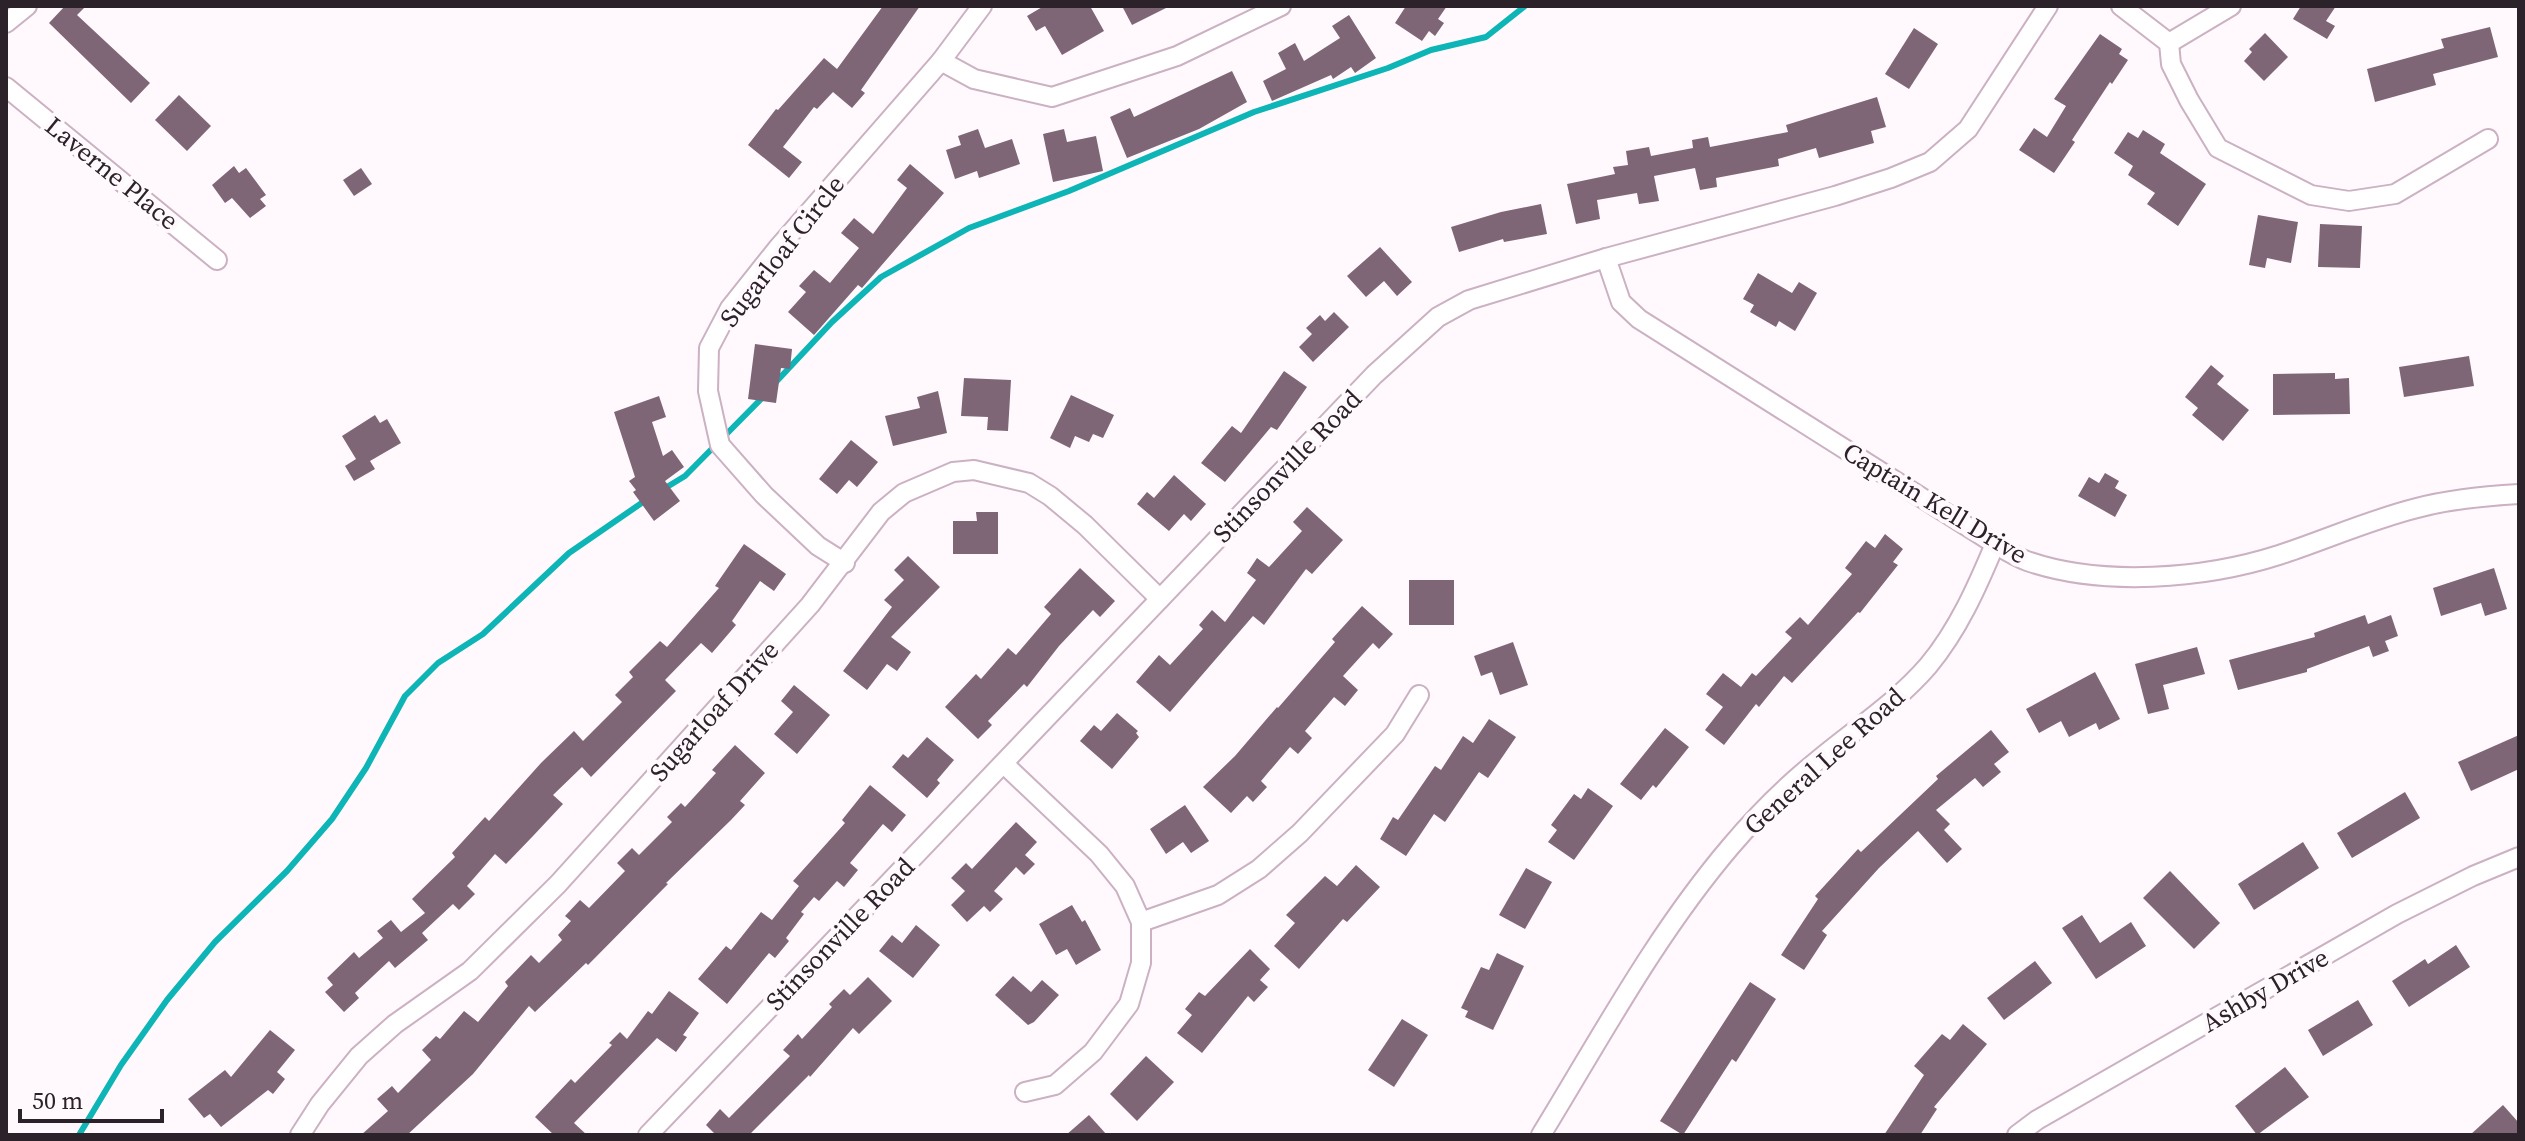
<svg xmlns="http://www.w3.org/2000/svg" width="2525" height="1141" font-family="'Source Serif 4',serif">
<rect width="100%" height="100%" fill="#fff9fd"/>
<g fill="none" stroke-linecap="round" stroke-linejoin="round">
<g stroke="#0db5b6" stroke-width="6">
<polyline points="775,383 832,322 881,277 969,228 1069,191 1254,112 1388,68 1431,50 1486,37 1525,6"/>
<polyline points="662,490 685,476 765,395"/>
<polyline points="79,1135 121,1065 167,1000 215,942 287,871 332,819 366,768 405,696 438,663 483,634 569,553 646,500"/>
</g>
</g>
<g fill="#7e6677">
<polygon points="65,6 86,6 77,15 150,83 131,103 49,23"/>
<polygon points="883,6 920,6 861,90 865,93 852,108 833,92 817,109 814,107 783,147 802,162 789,178 748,145 776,109 778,110 824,58 837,69"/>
<polygon points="1044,6 1090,6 1104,31 1062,55 1045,26 1036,31 1027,16"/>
<polygon points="1122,6 1170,6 1132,25"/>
<polygon points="1406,6 1447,6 1438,19 1444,23 1435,36 1429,31 1422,41 1395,23"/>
<polygon points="2301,6 2336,6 2326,21 2335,26 2327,39 2293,19"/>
<polygon points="1349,15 1376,58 1355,73 1351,67 1333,79 1331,75 1272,101 1263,81 1286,69 1278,53 1295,43 1304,61 1340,38 1332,26"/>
<polygon points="2490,27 2498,57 2433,74 2436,85 2375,102 2367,69 2444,48 2441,39"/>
<polygon points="1914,28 1938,44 1909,89 1885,74"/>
<polygon points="2265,33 2288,57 2264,81 2244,61 2252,52 2249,49"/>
<polygon points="2100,34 2122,49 2119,54 2128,60 2112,84 2110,82 2072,140 2075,142 2054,173 2019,150 2034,128 2047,137 2066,106 2054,99"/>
<polygon points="1232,71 1247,102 1199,129 1127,158 1110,117 1130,108 1134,117"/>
<polygon points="179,95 211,126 187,151 155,120"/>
<polygon points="1877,97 1886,127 1871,131 1874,143 1819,158 1816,148 1778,159 1779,166 1716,178 1717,187 1700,190 1695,168 1654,176 1659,201 1639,204 1637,193 1597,200 1600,219 1576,224 1567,184 1615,174 1613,167 1628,165 1626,151 1649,147 1651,156 1693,148 1692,140 1708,137 1710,147 1788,132 1786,125"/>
<polygon points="978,129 985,148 1012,139 1020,164 979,178 977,171 955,179 946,150 961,145 958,136"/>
<polygon points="1064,129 1067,142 1096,136 1103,171 1053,182 1043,134"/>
<polygon points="2143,130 2165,144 2160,153 2206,184 2178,226 2147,204 2155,193 2128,175 2133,166 2114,153 2128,132 2138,138"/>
<polygon points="910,164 944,193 862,288 858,285 814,335 788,312 806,292 799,286 814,270 830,283 859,248 841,233 854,218 873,234 907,188 897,180"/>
<polygon points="234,166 239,173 246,168 266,195 260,199 266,206 250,218 232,198 225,203 212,185"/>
<polygon points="361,168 372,184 354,196 343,180"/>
<polygon points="1541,204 1547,234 1504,242 1503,239 1459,252 1451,227 1501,212"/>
<polygon points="2258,215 2298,222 2291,263 2267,258 2265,268 2249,265"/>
<polygon points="2320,224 2362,226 2360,268 2318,267"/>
<polygon points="1380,247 1412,282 1397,296 1384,281 1366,297 1347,276"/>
<polygon points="1758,273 1792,293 1799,282 1817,293 1795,331 1779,321 1776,327 1750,312 1754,305 1743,299"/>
<polygon points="1334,312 1349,327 1313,362 1299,347 1312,334 1306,328 1320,315 1325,321"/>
<polygon points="755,344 792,349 790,369 781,368 776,403 748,399"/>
<polygon points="2469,356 2474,386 2404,397 2399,367"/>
<polygon points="2211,365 2224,376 2217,384 2249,410 2223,441 2192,415 2198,408 2185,397"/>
<polygon points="1284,371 1307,387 1277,430 1271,427 1225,482 1201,463 1232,426 1241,433"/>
<polygon points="2335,373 2335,379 2349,378 2350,414 2273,415 2273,374"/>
<polygon points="964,378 1011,380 1008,431 987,430 988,417 961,416"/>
<polygon points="938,391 947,433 893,446 885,416 920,408 917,397"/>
<polygon points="1071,395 1114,415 1103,438 1093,434 1089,442 1075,436 1070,448 1050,438"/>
<polygon points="659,396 666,417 652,422 663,456 672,450 684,467 665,481 680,501 654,521 633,492 636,490 629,481 635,477 614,412"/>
<polygon points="375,415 380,423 387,419 401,443 370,461 375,469 354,481 345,466 356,459 342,436"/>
<polygon points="851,440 878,462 857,487 849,480 837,494 819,479"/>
<polygon points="2105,473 2119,481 2115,488 2127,495 2115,517 2078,496 2089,477 2099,483"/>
<polygon points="1174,475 1206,504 1191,521 1184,514 1169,531 1137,504 1147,492 1154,498"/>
<polygon points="1307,507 1343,540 1312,574 1306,569 1264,625 1253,616 1170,712 1136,682 1159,655 1170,665 1203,629 1199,625 1212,610 1225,622 1256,580 1247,573 1257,558 1269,567 1302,531 1293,522"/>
<polygon points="976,512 998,512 998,554 953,554 953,521 977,521"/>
<polygon points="1885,534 1903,549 1893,562 1898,565 1860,613 1858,612 1792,683 1784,676 1759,707 1756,704 1724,745 1705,730 1723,707 1706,694 1723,673 1741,687 1752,673 1756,676 1792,638 1785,632 1800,617 1808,625 1852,574 1845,568 1866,541 1875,548"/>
<polygon points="744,544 786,574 774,591 760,581 732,621 736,625 712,653 701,643 665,680 676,691 591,777 582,767 553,795 563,804 533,836 506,864 495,854 467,886 475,894 459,910 453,904 422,933 428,940 395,968 389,961 355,993 359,998 344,1012 325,992 333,985 327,978 354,952 359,958 383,938 377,931 391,920 401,932 425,913 412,899 455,857 452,853 485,817 489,821 541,763 574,731 583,741 622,702 615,695 633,677 629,672 660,641 667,647 719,588 715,586"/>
<polygon points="908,556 940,587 891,637 911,652 897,671 887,664 867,690 843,671 892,607 884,600 904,580 894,570"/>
<polygon points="1080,568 1115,601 1100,617 1093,610 1059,646 1027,687 1024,684 988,721 992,725 978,739 945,707 976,674 981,679 1008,648 1016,655 1051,614 1044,607"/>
<polygon points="2494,568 2507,609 2485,616 2481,603 2441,616 2433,588"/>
<rect x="1409" y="580" width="45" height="45"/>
<polygon points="1362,606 1393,634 1379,649 1373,643 1343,676 1358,690 1345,706 1334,697 1305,731 1312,738 1298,754 1290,747 1261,781 1267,787 1253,802 1247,796 1231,813 1203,787 1235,756 1277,707 1278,708 1335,642 1332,639"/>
<polygon points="2365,615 2368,624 2391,615 2398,636 2385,641 2389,651 2373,657 2369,646 2307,669 2307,672 2238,690 2229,660 2315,637 2314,633"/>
<polygon points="1513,642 1528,685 1500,695 1492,672 1481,676 1474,656"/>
<polygon points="2197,647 2205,674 2163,685 2169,709 2148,714 2135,664"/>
<polygon points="2095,672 2120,719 2099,730 2096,723 2069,737 2061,721 2039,733 2026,709"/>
<polygon points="794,685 830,715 797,754 774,734 793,712 781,701"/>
<polygon points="1117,713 1138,731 1136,733 1139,737 1112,769 1080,741 1094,725 1101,731"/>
<polygon points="1489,719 1516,737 1488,778 1479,772 1445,822 1434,814 1406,856 1380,839 1393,817 1398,820 1435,766 1441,770 1463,736 1473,743"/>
<polygon points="1665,728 1689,747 1656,788 1653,785 1641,800 1620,784"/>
<polygon points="1991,730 2009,752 1994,764 2001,772 1983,787 1975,778 1936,810 1950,824 1944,830 1962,849 1947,863 1918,831 1879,868 1822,931 1827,935 1804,970 1781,955 1818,899 1815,896 1858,849 1861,852 1938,779 1936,776"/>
<polygon points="2519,735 2519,769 2471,791 2458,762"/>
<polygon points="927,737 954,760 937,780 940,783 927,798 892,767 903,754 908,758"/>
<polygon points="735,745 765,773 740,801 745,805 731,820 666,883 668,884 588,965 586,963 535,1012 529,1006 473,1074 407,1135 361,1135 388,1111 377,1099 392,1086 398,1093 431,1060 422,1050 436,1036 440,1039 464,1011 478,1022 508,986 505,982 531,955 539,963 562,940 558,935 571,921 565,916 580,900 589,908 625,871 617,863 632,848 639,855 672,822 667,817 681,803 685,807 716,773 712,770"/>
<polygon points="870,785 906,815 892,832 883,824 850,863 858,870 844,887 837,881 819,901 814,897 801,912 804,914 786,938 789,941 775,958 769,953 727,1004 698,979 726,946 731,950 761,912 772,920 799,886 793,881 845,823 842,820"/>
<polygon points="1588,788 1613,806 1574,860 1548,842 1557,830 1551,825 1574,794 1581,799"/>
<polygon points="2405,792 2420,818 2352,858 2337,833"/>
<polygon points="1185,805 1209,841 1191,853 1183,842 1166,854 1150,829"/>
<polygon points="1016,822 1037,842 1025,855 1035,864 1024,875 1016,867 994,891 1003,899 990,912 984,906 967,922 951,905 965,891 951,878 966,863 972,869"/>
<polygon points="2303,842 2319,868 2254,910 2238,884"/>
<polygon points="1356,865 1380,887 1347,922 1343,919 1299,969 1274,946 1295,923 1286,915 1325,876 1337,886"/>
<polygon points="1526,868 1552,882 1525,929 1499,915"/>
<polygon points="2170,871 2220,923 2194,949 2143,898"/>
<polygon points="1072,905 1082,922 1085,920 1101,950 1076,965 1067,949 1056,955 1039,924"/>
<polygon points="2082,915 2100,943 2131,922 2146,946 2096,979 2062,928"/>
<polygon points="916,925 940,945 913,978 879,951 892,935 902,943"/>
<polygon points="2456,945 2470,967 2409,1007 2392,981 2425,959 2428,964"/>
<polygon points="1250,949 1270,969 1260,980 1268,987 1254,1002 1248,996 1202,1053 1177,1033 1192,1015 1185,1009 1199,992 1205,996"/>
<polygon points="1497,953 1524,966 1493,1030 1465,1017 1468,1011 1461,1008 1481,967 1489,970"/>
<polygon points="2035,961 2052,983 2004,1020 1987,998"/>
<polygon points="1013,976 1031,992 1042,980 1059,995 1034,1022 1028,1025 995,995"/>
<polygon points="868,977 892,1001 859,1034 853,1028 810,1077 809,1075 749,1135 716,1135 706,1125 720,1109 729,1118 790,1056 783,1050 798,1034 802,1039 832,1007 829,1004 844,989 850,995"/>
<polygon points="1750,982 1776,999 1736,1062 1732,1059 1683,1135 1660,1121"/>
<polygon points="669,991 699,1013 683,1035 687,1037 676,1052 657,1038 574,1123 587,1135 554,1135 535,1117 571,1079 575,1083 612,1045 609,1043 620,1032 627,1039 648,1011 652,1014"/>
<polygon points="2358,1000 2373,1025 2323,1056 2308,1030"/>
<polygon points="1402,1019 1428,1035 1394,1087 1368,1070"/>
<polygon points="1963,1024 1987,1044 1934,1107 1937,1109 1920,1135 1884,1135 1924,1075 1914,1066 1942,1034 1950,1040"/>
<polygon points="270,1030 295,1050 277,1072 285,1079 273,1094 268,1090 221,1127 210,1114 204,1118 188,1099 225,1070 231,1077"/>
<polygon points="1146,1056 1174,1082 1137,1121 1110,1094"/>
<polygon points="2285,1067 2309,1097 2257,1135 2235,1106"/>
<polygon points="2503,1105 2519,1123 2519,1135 2470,1135"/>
<polygon points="1089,1115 1107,1135 1066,1135"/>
</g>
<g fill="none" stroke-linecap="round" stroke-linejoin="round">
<g stroke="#cbb1c2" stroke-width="22">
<g id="street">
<polyline points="982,6 941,61 974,79 1052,97 1177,56 1281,6"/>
<polyline points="2121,6 2169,43 2171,64 2189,100 2218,148 2311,195 2349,201 2395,194 2488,139"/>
<polyline points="6,23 27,6"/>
<polyline points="2169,43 2231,6"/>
<polyline points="6,87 217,260"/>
<path d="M1606 258 1621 302 1639 319 1995 544C2005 550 2016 557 2027 561 2102 587 2204 579 2279 555 2325 540 2369 520 2417 508 2450 499 2485 496 2519 494"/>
<polyline points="845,563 818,546 764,495 720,445 708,391 709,348 730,308 777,249 941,61"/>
<polyline points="1004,764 1099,854 1125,886 1141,922 1141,963 1129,1004 1093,1052 1055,1085 1025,1092"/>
<polyline points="1141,922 1218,895 1259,869 1300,833 1395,734 1419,695"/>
<polyline points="300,1135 320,1104 359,1056 395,1024 470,971 558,884 810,605 881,512 904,493 953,472 974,470 1029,483 1050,496 1085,525 1160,599"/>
<polyline points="648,1135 1374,375 1438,317 1469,300 1606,258 1835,196 1891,178 1930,162 1968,129 2048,6"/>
<path d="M1541 1135C1601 1037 1656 934 1731 846 1757 815 1786 786 1817 761 1854 730 1896 703 1928 666 1958 630 1977 587 1995 544"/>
<polyline points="2017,1135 2037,1120 2397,914 2473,876 2519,857"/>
</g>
</g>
<use href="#street" stroke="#fff" stroke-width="18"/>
</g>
<g text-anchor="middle" stroke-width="8" stroke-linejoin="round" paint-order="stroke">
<g font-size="26" fill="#2c2229" stroke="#fff9fd">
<text transform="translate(112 173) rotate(39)" y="9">Laverne Place</text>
<text transform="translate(782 251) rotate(-52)" y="9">Sugarloaf Circle</text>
<text transform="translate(1287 466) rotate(-46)" y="9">Stinsonville Road</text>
<text transform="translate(1935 503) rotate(31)" y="9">Captain Kell Drive</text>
<text transform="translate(714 711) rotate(-48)" y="9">Sugarloaf Drive</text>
<text transform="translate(1824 761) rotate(-42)" y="9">General Lee Road</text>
<text transform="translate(840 934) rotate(-46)" y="9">Stinsonville Road</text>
<text transform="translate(2265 990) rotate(-30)" y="9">Ashby Drive</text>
</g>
</g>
<rect width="2525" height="1141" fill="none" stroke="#2c2229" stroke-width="16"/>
<path d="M20 1109v12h142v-12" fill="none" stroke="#2c2229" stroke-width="4"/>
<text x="32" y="1109" font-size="24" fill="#2c2229" stroke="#fff9fd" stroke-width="6" paint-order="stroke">50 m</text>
</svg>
